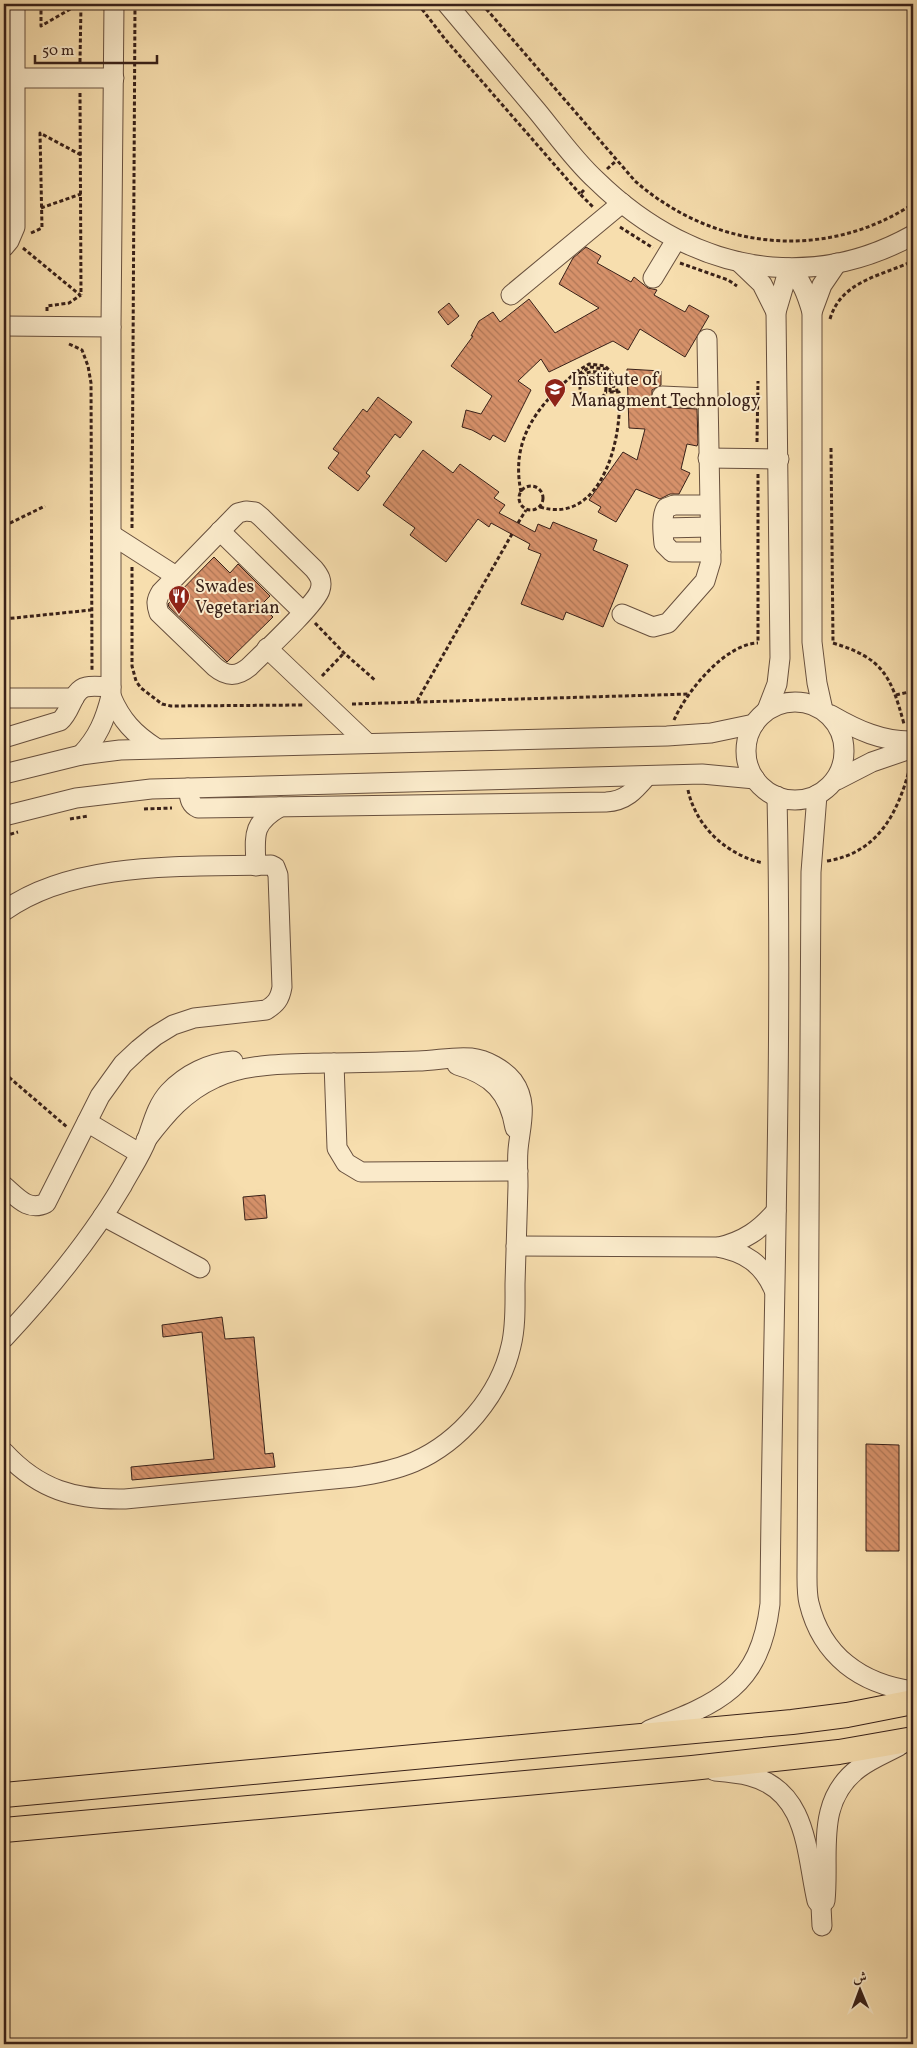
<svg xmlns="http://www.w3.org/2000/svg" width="917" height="2048" font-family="Vollkorn,Amiri,serif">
<defs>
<pattern id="building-back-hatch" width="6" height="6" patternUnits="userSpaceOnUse" patternTransform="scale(1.25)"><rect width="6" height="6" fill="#d6916a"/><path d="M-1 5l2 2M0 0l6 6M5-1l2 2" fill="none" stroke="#af7656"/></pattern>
</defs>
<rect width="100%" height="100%" fill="#f7deae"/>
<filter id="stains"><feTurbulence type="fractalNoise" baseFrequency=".004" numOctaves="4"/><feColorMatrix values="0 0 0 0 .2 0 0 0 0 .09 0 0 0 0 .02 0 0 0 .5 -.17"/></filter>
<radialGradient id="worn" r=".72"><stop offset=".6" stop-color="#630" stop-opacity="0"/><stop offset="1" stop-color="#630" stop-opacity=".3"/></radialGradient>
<g fill="url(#building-back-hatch)" stroke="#392119">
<polygon points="586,247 601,256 597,263 631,282 634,277 648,288 657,290 654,295 685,312 689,305 709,316 685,357 640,329 628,350 613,341 549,372 541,359 518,381 531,390 505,442 493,435 490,440 472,430 462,427 466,410 481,414 492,396 451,366 473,336 471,336 479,321 493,312 500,322 529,299 555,333 599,308 559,284 573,258"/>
<polygon points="449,303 459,316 448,325 438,312"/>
<polygon points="627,369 661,371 661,385 652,390 652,401 656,405 661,407 697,409 698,443 697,446 687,444 681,469 690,473 679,494 670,494 660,499 636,489 616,522 598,512 601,507 589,500 623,452 637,460 645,429 629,428"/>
<polygon points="378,397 412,422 400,438 395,434 366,473 370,476 358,491 328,468 339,453 333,449 363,409 367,412"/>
<polygon points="423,450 453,473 460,464 499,492 494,498 505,505 499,513 535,532 538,524 550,529 553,522 597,540 593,550 628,565 603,627 566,612 563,620 521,604 541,554 528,549 530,544 491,523 489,527 478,519 446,562 410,535 415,528 383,505"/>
<polygon points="214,557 230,573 238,564 270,596 261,605 273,617 227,662 169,607 168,604"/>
<polygon points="265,1195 267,1218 245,1220 243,1197"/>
<polygon points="222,1317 225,1339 254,1337 265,1454 273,1453 275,1467 132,1480 131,1467 214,1459 202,1332 163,1337 162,1325"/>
<polygon points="866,1444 899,1445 899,1551 866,1551"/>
</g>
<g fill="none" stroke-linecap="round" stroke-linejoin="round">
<g stroke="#68503e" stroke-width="21">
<g id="minor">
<path d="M447 4C477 40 507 75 537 111 556 134 574 160 596 180 644 227 704 261 772 267 821 271 870 259 913 235"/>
<polyline points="14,78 114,78"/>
<polyline points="4,247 9,241 15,227 15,4"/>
<polyline points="739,262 762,284 776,312"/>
<polyline points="653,278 676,240"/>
<polyline points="511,295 622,203"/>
<polyline points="812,312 822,285 837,263"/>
<polyline points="4,326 111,327"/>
<polyline points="662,396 707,398"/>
<polyline points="708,458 779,459"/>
<path d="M709 505H674L666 508C661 517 663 534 664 544L672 552H711"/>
<path d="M246 511 255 512 261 517 314 569C319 575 323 581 320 590 316 604 262 654 249 667 237 677 227 677 215 667L159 613C156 604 156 600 161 592L232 519 238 513Z"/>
<polyline points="664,528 710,527"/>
<polyline points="220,531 303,612"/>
<polyline points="112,535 176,576"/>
<polyline points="622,614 653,627 668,623 705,581 711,561 707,339"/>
<polyline points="267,648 367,743"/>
<path d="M111 696C121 720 134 734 156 748"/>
<polyline points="4,698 74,698"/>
<circle cx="795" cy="751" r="49"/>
<path d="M767 710 777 684 780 658 776 312 789 268C802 280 807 295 812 312V642L817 683 823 710"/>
<path d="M831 715C857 730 883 742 913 741"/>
<path d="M4 738 60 721C72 711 72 690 86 687 94 685 103 687 111 687"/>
<path d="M81 755C98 737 105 720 111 696V327L114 4"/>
<polyline points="4,774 81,755 120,750 667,736 711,733 754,724"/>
<polyline points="837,780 872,762 913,748"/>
<path d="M188 788C190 797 189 804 198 808L606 802C626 801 635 790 647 776"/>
<path d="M817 795 811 872 807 1577C807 1585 807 1595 809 1603 822 1656 861 1684 913 1691"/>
<polyline points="4,816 76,798 151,789 702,774 755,779"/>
<path d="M256 866C255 836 251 824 280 807"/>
<path d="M4 911C75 860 186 867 271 865L275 867 278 875 282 987C280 999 276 1004 266 1010L194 1018 173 1025 155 1036 139 1049 123 1064 100 1096 46 1203C28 1212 17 1197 4 1186"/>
<polyline points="334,1063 337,1148 346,1163 361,1172 518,1171"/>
<path d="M457 1065C492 1075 509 1092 515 1128"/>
<polyline points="87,1122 139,1153"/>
<polyline points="103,1216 200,1268"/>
<path d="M516 1246 717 1247C745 1252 763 1264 774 1290"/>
<path d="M719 1247C744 1241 760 1230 776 1211"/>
<path d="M4 1338C48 1291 89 1242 122 1186 130 1171 141 1155 147 1139 153 1122 157 1105 169 1092 186 1074 209 1063 233 1061"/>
<path d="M4 1452C39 1490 75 1500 125 1499L354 1477C375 1474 395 1470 414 1462 460 1442 500 1395 511 1346 516 1326 515 1304 515 1284 516 1251 517 1219 518 1186 518 1174 517 1162 518 1150 520 1126 529 1103 513 1081 503 1069 487 1060 471 1058 454 1056 435 1061 418 1061 387 1062 356 1063 324 1063 290 1064 246 1063 215 1078 184 1092 166 1114 146 1140"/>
<path d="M649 1730C719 1703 760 1687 770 1604 772 1335 783 1065 777 796"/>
<path d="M715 1771C727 1772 739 1773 750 1776 808 1791 806 1853 817 1901L821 1906 822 1926"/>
<path d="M825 1901C830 1853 814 1802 859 1768 871 1759 886 1753 899 1746"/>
</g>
</g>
<g stroke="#392119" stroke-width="26">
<g id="major">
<polyline points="4,1795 792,1722 847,1715 913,1702"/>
<polyline points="4,1830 692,1768 839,1752 913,1739"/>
</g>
</g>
<g stroke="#392119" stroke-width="3" stroke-dasharray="4 2.5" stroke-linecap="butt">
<polyline points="41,4 41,26 79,4"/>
<polyline points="418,4 445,39 580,194"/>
<path d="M482 4 635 181C714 250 824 262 913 204"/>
<polyline points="80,62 81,4"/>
<polyline points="80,93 81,295"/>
<polyline points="607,169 616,161"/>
<polyline points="584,190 580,194 593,207"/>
<polyline points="41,208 81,194"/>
<polyline points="620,227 653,248"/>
<polyline points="31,233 42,228 40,133 81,155"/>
<polyline points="23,248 80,295"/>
<polyline points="680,263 728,280 737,286"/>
<polyline points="47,311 47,306 69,303 81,295"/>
<path d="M830 319C841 281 881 276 913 261"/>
<polyline points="69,344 82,350 88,366 91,383 92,671"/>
<polyline points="576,372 589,364 605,366 616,377 617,392"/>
<polyline points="579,374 590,367 604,369 613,379 614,392"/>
<circle cx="593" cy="388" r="13"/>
<path d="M581 376C595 366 611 374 610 392"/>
<polyline points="757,442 758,381"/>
<polyline points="831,448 833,642"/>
<polyline points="758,474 758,643"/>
<circle cx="531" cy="498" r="12"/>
<path d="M521 492C510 438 538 406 576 372L584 378"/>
<path d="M540 507C602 526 623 437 619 392H606"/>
<polyline points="518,523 526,510"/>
<polyline points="4,526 45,506"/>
<polyline points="132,528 135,4"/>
<polyline points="132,567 132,666 136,681 141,688 162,704 171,706 303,705"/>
<polyline points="4,619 91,610"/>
<polyline points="315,623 344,653 376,681"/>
<path d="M833 643C883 658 891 676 904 724"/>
<polyline points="322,676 344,653"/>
<polyline points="896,695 913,691"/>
<polyline points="417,701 512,534"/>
<polyline points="352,704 689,694"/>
<path d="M674 720C687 691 725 644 758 643"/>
<polyline points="907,779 913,778"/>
<path d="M688 790C696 827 727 855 763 863"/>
<polyline points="144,809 172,808"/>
<polyline points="70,819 88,816"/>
<polyline points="4,836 18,832"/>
<path d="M827 861C878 853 898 813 910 767"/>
<polyline points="4,1073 67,1127"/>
</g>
<use href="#minor" stroke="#faeaca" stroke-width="19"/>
<use href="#major" stroke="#f7deae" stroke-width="24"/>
</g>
<defs>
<g id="university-pin" transform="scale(1.125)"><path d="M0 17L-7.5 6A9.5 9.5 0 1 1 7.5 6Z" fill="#8f2418" stroke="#faeaca"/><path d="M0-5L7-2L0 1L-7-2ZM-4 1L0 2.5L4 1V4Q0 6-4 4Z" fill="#fff"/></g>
<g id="restaurant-pin" transform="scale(1.125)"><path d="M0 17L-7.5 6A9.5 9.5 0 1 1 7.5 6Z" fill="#8f2418" stroke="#faeaca"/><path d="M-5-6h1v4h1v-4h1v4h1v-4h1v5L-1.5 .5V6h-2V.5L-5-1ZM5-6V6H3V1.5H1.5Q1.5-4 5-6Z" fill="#fff"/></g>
</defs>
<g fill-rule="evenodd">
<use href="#university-pin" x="555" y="389"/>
<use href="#restaurant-pin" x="179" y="596"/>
</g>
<g text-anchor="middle" stroke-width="4" stroke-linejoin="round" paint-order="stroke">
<g font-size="18" fill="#392119" stroke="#faeaca" text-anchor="start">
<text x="571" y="385">Institute of<tspan x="571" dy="21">Managment Technology</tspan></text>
<text x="195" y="592">Swades<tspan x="195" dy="21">Vegetarian</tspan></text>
</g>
</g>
<rect width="917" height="2048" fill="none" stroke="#f7deae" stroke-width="20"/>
<rect x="5" y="5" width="907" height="2038" fill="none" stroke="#392119" stroke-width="2.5"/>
<rect x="10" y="10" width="897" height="2028" fill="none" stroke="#392119"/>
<g transform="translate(860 1990) rotate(359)" stroke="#faeaca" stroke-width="4" paint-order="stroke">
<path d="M0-4L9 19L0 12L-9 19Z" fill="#392119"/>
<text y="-8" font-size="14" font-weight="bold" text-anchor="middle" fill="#392119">ش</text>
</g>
<path d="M35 55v8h122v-8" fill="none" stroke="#392119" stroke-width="2.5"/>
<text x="42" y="55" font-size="15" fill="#392119" stroke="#faeaca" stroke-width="4" paint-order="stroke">50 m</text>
<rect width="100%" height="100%" filter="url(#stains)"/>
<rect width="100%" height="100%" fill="url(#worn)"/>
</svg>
